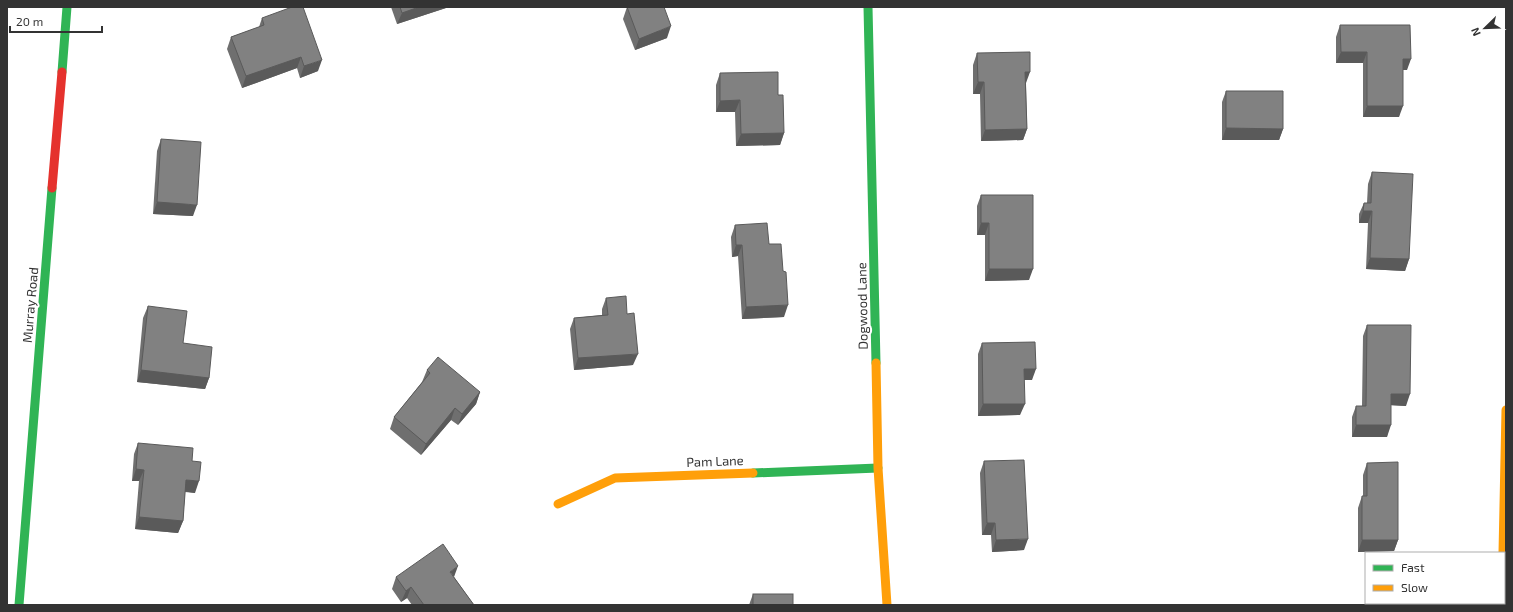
<svg xmlns="http://www.w3.org/2000/svg" width="1513" height="612" font-family="'Exo 2',sans-serif">
<rect width="100%" height="100%" fill="#fff"/>
<g fill="none" stroke-linecap="round" stroke-linejoin="round">
<polyline stroke="#d7d7d7" stroke-width="22" points="1502,605 1502,603"/>
<g stroke="#30b455" stroke-width="9">
<polyline points="868,7 876,363"/>
<polyline points="62,72 67,7"/>
<polyline points="753,473 878,468"/>
<polyline points="19,605 52,188"/>
</g>
<g stroke="#ff9f0a" stroke-width="9">
<polyline points="876,363 878,468 887,605"/>
<polyline points="558,504 615,478 753,473"/>
<polyline points="1503,553 1506,410"/>
</g>
<polyline stroke="#e5322d" stroke-width="9" points="52,188 62,72"/>
</g>
<g fill="#6f6f6f">
<polygon points="391,7 449,7 397,24"/>
<polygon points="627,7 667,38 635,50 623,19"/>
<polygon points="262,18 318,71 300,78 297,68 242,88 227,49 231,37 259,27"/>
<polygon points="1340,25 1407,70 1403,70 1399,117 1363,117 1363,63 1336,63 1336,37"/>
<polygon points="977,53 1026,83 1027,129 1023,140 981,141 980,94 973,94 973,65"/>
<polygon points="720,73 778,95 784,133 780,145 736,146 735,112 716,112 716,85"/>
<polygon points="1226,91 1283,129 1279,140 1222,140 1222,102"/>
<polygon points="161,139 193,216 153,214 157,151"/>
<polygon points="1372,172 1409,259 1405,271 1366,269 1368,223 1359,223 1359,214 1364,203 1367,203 1368,184"/>
<polygon points="981,195 1029,280 985,281 985,235 977,235 977,206"/>
<polygon points="735,225 769,244 783,271 784,317 742,319 738,256 732,257 731,237"/>
<polygon points="606,298 627,314 633,365 574,370 570,329 574,318 602,315 602,309"/>
<polygon points="148,306 183,343 209,378 205,389 137,382 143,318"/>
<polygon points="1367,325 1406,406 1391,405 1387,437 1352,437 1352,417 1356,406 1362,406 1363,336"/>
<polygon points="982,343 1032,380 1024,380 1020,415 978,416 978,354"/>
<polygon points="427,370 480,392 476,404 458,425 451,420 421,455 390,429 394,417 422,382"/>
<polygon points="138,443 192,461 195,493 185,492 183,521 178,533 135,529 139,481 132,481 134,454"/>
<polygon points="984,461 1024,550 992,552 991,535 982,535 980,473"/>
<polygon points="1367,463 1398,540 1394,551 1358,552 1358,508 1362,496 1363,496 1363,475"/>
<polygon points="396,577 454,577 474,605 412,605 407,598 401,602 392,589"/>
<polygon points="753,594 793,605 749,605"/>
</g>
<g fill="#5a5a5a">
<polygon points="419,7 449,7 397,24 402,13"/>
<polygon points="671,26 667,38 635,50 639,39"/>
<polygon points="1341,52 1367,52 1363,63 1336,63"/>
<polygon points="301,57 297,68 242,88 246,76"/>
<polygon points="1403,59 1411,59 1407,70 1398,70"/>
<polygon points="322,60 318,71 300,78 304,66"/>
<polygon points="1025,72 1030,72 1026,83 1021,83"/>
<polygon points="978,82 984,82 980,94 973,94"/>
<polygon points="740,100 735,112 716,112 720,101"/>
<polygon points="1367,106 1403,106 1399,117 1363,117"/>
<polygon points="1226,128 1283,129 1279,140 1222,140"/>
<polygon points="1027,129 1023,140 981,141 985,130"/>
<polygon points="784,133 780,145 736,146 741,134"/>
<polygon points="157,202 197,205 193,216 153,214"/>
<polygon points="1363,211 1372,211 1368,223 1359,223"/>
<polygon points="981,223 989,223 985,235 977,235"/>
<polygon points="736,245 742,245 738,256 732,257"/>
<polygon points="1370,258 1409,259 1405,271 1366,269"/>
<polygon points="989,269 1033,269 1029,280 985,281"/>
<polygon points="788,305 784,317 742,319 746,307"/>
<polygon points="638,354 633,365 574,370 578,358"/>
<polygon points="1024,369 1036,369 1032,380 1020,380"/>
<polygon points="141,370 209,378 205,389 137,382"/>
<polygon points="480,392 476,404 458,425 462,414"/>
<polygon points="1391,394 1410,394 1406,406 1387,405"/>
<polygon points="983,404 1025,404 1020,415 978,416"/>
<polygon points="455,408 451,420 421,455 426,444"/>
<polygon points="1356,425 1391,425 1387,437 1352,437"/>
<polygon points="136,469 144,470 139,481 132,481"/>
<polygon points="186,480 199,481 195,493 182,491"/>
<polygon points="139,517 183,521 178,533 135,529"/>
<polygon points="987,523 995,523 991,535 982,535"/>
<polygon points="1028,539 1024,550 992,552 996,540"/>
<polygon points="1362,540 1398,540 1394,551 1358,552"/>
<polygon points="458,566 454,577 450,572"/>
<polygon points="411,587 407,598 401,602 406,591"/>
</g>
<g fill="#818181" stroke="#5a5a5a">
<polygon points="292,7 303,7 322,60 304,66 301,57 246,76 231,37 264,25 262,18"/>
<polygon points="400,7 419,7 402,13"/>
<polygon points="627,7 664,7 671,26 639,39"/>
<polygon points="1340,25 1410,25 1411,59 1403,59 1403,106 1367,106 1367,52 1341,52"/>
<polygon points="1030,52 1030,72 1025,72 1027,129 985,130 984,82 978,82 977,53"/>
<polygon points="778,72 778,95 783,95 784,133 741,134 740,100 720,101 720,73"/>
<polygon points="1226,91 1283,91 1283,129 1226,128"/>
<polygon points="161,139 201,142 197,205 157,202"/>
<polygon points="1372,172 1413,174 1409,259 1370,258 1372,211 1363,211 1364,203 1371,203"/>
<polygon points="981,195 1033,195 1033,269 989,269 989,223 981,223"/>
<polygon points="767,223 769,244 781,244 783,271 786,272 788,305 746,307 742,245 736,245 735,225"/>
<polygon points="626,296 627,314 634,313 638,354 578,358 574,318 608,315 606,298"/>
<polygon points="148,306 187,311 183,343 212,347 209,378 141,370"/>
<polygon points="1367,325 1411,325 1410,394 1391,394 1391,425 1356,425 1356,406 1366,406"/>
<polygon points="1035,342 1036,369 1024,369 1025,404 983,404 982,343"/>
<polygon points="438,357 480,392 462,414 455,408 426,444 394,417 430,373 427,370"/>
<polygon points="138,443 193,448 192,461 201,462 199,481 186,480 183,521 139,517 144,470 136,469"/>
<polygon points="1024,460 1028,539 996,540 995,523 987,523 984,461"/>
<polygon points="1398,462 1398,540 1362,540 1362,496 1367,496 1367,463"/>
<polygon points="443,544 458,566 450,572 474,605 424,605 411,587 406,591 396,577"/>
<rect x="753" y="594" width="40" height="11"/>
</g>
<g text-anchor="middle" stroke-width="4" stroke-linejoin="round" paint-order="stroke">
<g font-size="13" fill="#333" stroke="#fff">
<text transform="translate(30 305) rotate(-85)" y="5">Murray Road</text>
<text transform="translate(862 306) rotate(-91)" y="5">Dogwood Lane</text>
<text transform="translate(715 461) rotate(-2)" y="5">Pam Lane</text>
</g>
</g>
<rect width="1513" height="612" fill="none" stroke="#333333" stroke-width="16"/>
<rect x="1365" y="552" width="140" height="52" fill="#ffffff" stroke="#adadad"/>
<rect x="1373" y="565" width="20" height="6" fill="#30b455" stroke="#adadad"/>
<text x="1401" y="572" font-size="12" fill="#333333">Fast</text>
<rect x="1373" y="585" width="20" height="6" fill="#ff9f0a" stroke="#adadad"/>
<text x="1401" y="592" font-size="12" fill="#333333">Slow</text>
<g transform="translate(1485 28) rotate(247)" stroke="#ffffff" stroke-width="3" paint-order="stroke">
<path d="M0-3L7 15L0 10L-7 15Z" fill="#333333"/>
<text y="-6" font-size="11" font-weight="bold" text-anchor="middle" fill="#333333">N</text>
</g>
<path d="M10 26v6h92v-6" fill="none" stroke="#333333" stroke-width="2"/>
<text x="16" y="26" font-size="12" fill="#333333" stroke="#ffffff" stroke-width="3" paint-order="stroke">20 m</text>
</svg>
